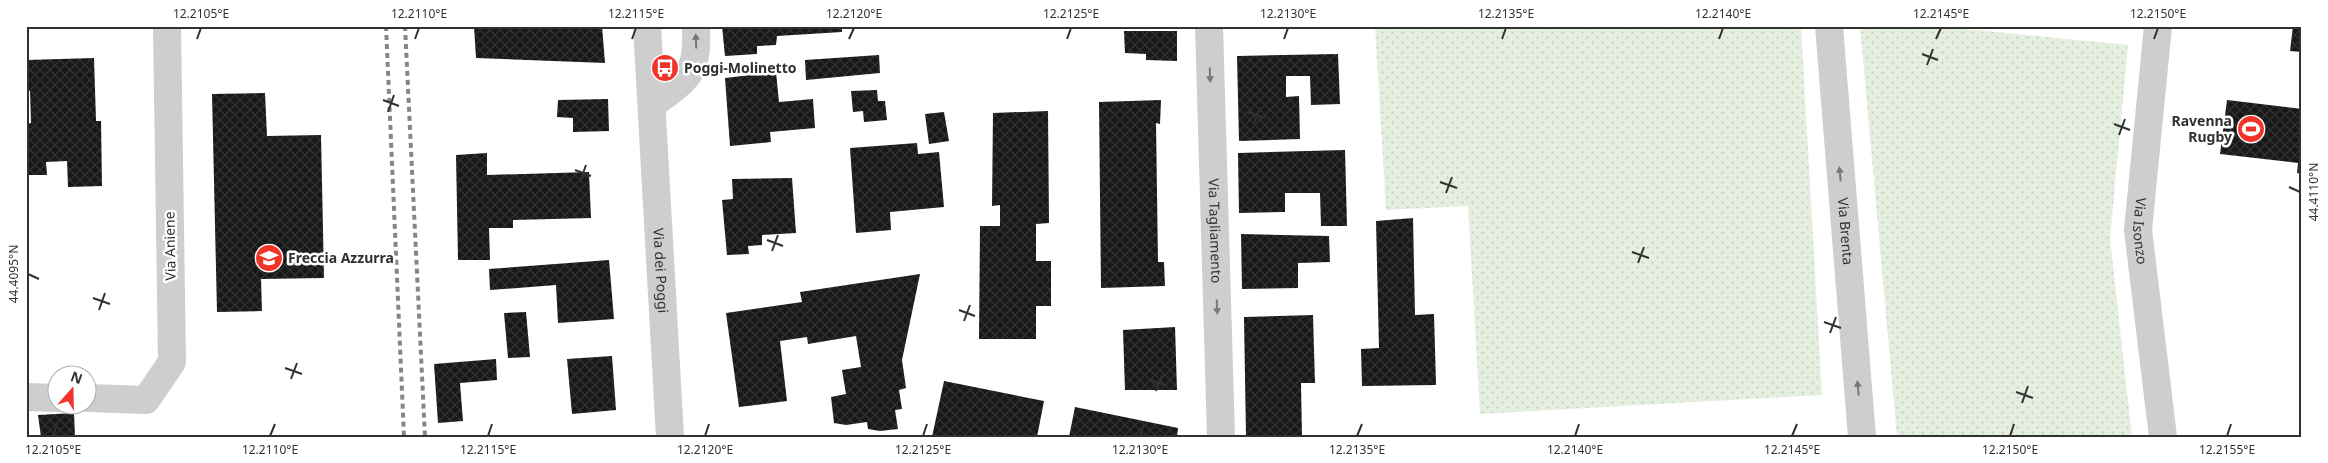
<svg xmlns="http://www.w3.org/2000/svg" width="2328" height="463" font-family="'Noto Sans',sans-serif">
<defs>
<pattern id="grass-dots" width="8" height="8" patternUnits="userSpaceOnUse" patternTransform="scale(1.25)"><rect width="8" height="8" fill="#e5efdf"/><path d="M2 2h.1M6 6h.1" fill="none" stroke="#c5cdc0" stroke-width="1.8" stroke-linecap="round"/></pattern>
<pattern id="building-cross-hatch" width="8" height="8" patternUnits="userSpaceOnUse" patternTransform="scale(1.25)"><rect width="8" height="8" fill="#181818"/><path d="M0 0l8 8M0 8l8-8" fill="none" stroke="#313131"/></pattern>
</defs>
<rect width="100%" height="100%" fill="#fff"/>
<g fill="url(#grass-dots)">
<polygon points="1375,26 1801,26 1822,395 1480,414 1468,206 1386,210"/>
<polygon points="1860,26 1936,26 2128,45 2110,239 2132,437 1897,437"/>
</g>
<g fill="url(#building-cross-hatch)">
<polygon points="474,26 602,26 605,63 476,58"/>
<polygon points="722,26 842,26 842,32 777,36 776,45 757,46 757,54 725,56"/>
<polygon points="2293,26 2302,26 2302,52 2290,51"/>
<polygon points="1124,31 1177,31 1177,61 1146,60 1146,54 1125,53"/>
<polygon points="1338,54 1340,104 1311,105 1310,76 1286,76 1286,97 1299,96 1300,139 1239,141 1237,56"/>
<polygon points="879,55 880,73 806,80 805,60"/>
<polygon points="94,58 96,121 101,121 102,186 68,187 67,161 46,162 47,175 26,175 26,124 31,123 30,91 26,91 26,60"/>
<polygon points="776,72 779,102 813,99 815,128 770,132 771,142 730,146 725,78"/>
<polygon points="877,90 878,101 885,101 887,120 864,122 863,111 853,112 851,91"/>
<polygon points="265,93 267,136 321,135 324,278 261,279 262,311 217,312 212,94"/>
<polygon points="608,99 609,131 573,132 573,118 557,117 558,100"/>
<polygon points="1161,100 1160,124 1156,123 1158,262 1164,262 1165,286 1101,288 1099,102"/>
<polygon points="2227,100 2302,109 2302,174 2297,173 2298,163 2220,154"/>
<polygon points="1048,111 1049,223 1036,224 1036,261 1051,261 1051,306 1036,306 1036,339 979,339 980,226 1000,226 1000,205 992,206 993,113"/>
<polygon points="944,112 949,141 929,144 925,114"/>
<polygon points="917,143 918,154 939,152 944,207 890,212 891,230 856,233 850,148"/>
<polygon points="1345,150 1347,226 1321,226 1320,193 1285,193 1285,212 1239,213 1238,153"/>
<polygon points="487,153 487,175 589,172 591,218 513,220 513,228 489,228 490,260 458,260 456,155"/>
<polygon points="792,178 796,233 762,235 762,245 748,246 749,254 727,255 722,200 733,199 732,179"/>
<polygon points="1413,218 1415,315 1434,314 1436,385 1362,386 1361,349 1379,348 1376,221"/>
<polygon points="1241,234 1329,236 1330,262 1298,263 1298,288 1242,289"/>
<polygon points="609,260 614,319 558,323 556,285 490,290 489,269"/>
<polygon points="920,274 902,360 906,388 899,390 902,409 895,410 898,429 880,431 868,429 867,422 846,425 834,423 831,397 846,394 842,370 861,367 856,336 808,344 807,337 780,341 787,401 739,407 726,313 802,302 800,292"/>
<polygon points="526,312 530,357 508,358 504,313"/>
<polygon points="1313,315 1315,383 1301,383 1302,437 1246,437 1244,317"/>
<polygon points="1175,327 1177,390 1125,390 1123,330"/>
<polygon points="612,356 616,410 572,414 567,359"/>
<polygon points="496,359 497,380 460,383 463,421 438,423 434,364"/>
<polygon points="944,381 1044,401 1037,437 932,437"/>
<polygon points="1075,407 1178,428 1177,437 1069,437"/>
<polygon points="74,413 75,437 41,437 38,415"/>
</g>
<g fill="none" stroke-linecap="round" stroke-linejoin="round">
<g stroke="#cecece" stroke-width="28">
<path id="s1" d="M647 26 670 437"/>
<path id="s2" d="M1209 26 1221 437"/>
<path id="s3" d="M1829 26 1862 437"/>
<path id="s4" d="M2158 26 2138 230 2163 437"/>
<path d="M652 105C689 77 698 75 696 26"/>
<polyline points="26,397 58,398"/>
<polyline points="88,398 146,400 172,362 167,26"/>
</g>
<g stroke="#868686" stroke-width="4" stroke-dasharray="5 4" stroke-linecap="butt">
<polyline points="386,26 404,437"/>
<polyline points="405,26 425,437"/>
</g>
</g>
<defs><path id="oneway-solid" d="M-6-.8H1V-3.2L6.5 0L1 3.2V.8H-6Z" transform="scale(1.25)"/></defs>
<g fill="#787878">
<use href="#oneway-solid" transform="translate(696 41) rotate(-92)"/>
<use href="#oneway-solid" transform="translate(1210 75) rotate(88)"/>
<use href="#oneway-solid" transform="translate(1840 174) rotate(-95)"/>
<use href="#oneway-solid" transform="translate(1217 307) rotate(88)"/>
<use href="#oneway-solid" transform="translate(1858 388) rotate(-95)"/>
</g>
<path fill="none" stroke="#313131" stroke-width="2" d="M197 39 201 28M415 39 419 28M632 39 636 28M849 39 854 28M1067 39 1071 28M1284 39 1288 28M1502 39 1506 28M1719 39 1723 28M1936 39 1941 28M2154 39 2158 28M1922 54 1938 60M1927 65 1933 49M383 100 399 106M388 112 394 95M1248 112 1265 118M1254 123 1260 107M2114 124 2130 130M2119 135 2125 119M575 170 591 176M580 182 586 165M1440 182 1457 188M2289 187 2300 192M1446 193 1452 177M767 240 783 246M772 251 778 235M1632 252 1649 258M1638 263 1644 247M28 274 39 279M93 298 110 304M99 310 105 293M959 310 975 316M964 321 970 305M1824 322 1841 328M1830 333 1836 317M285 368 302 374M291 379 297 363M1151 380 1167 386M1156 391 1162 375M2016 392 2033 398M2022 403 2028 386M53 436 57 424M270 436 275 424M488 436 492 424M705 436 709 424M923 436 927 424M1140 436 1144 424M1357 436 1362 424M1575 436 1579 424M1792 436 1797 424M2010 436 2014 424M2227 436 2231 424"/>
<defs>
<g id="bus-disc" transform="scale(1.4375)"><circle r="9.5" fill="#f1342a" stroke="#fff"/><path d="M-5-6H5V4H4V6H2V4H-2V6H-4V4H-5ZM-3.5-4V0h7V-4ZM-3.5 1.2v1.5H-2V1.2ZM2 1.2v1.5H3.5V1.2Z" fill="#fff"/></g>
<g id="stadium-disc" transform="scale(1.4375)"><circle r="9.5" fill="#f1342a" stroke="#fff"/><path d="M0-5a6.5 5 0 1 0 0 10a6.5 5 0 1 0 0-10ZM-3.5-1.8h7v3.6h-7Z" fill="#fff"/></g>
<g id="school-disc" transform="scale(1.4375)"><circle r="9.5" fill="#f1342a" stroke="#fff"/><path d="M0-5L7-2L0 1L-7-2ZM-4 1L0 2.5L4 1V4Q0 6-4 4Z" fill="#fff"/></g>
</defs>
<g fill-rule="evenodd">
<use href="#bus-disc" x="665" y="68"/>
<use href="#stadium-disc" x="2251" y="129"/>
<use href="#school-disc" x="269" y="258"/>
</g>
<g text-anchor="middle" stroke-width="5" stroke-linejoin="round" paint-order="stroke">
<g font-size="14" font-weight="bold" fill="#313131" stroke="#fff" text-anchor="start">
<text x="684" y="73">Poggi-Molinetto</text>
<text x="2232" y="126" text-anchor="end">Ravenna<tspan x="2232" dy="16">Rugby</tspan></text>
<text x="288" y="263">Freccia Azzurra</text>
</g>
<g font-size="14" fill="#313131" stroke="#fff">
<text dy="5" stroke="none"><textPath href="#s2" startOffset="205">Via Tagliamento</textPath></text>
<text dy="5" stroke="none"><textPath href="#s3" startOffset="206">Via Brenta</textPath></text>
<text dy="5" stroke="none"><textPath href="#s4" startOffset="206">Via Isonzo</textPath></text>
<text transform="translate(170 246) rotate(-91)" y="5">Via Aniene</text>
<text dy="5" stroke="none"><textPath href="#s1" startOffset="245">Via dei Poggi</textPath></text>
</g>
</g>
<rect width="2328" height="463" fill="none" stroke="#ffffff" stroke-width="55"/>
<g transform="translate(72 390) rotate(20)"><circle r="24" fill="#ffffff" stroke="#adadad"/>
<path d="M0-4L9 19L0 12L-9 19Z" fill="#f1342a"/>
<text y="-8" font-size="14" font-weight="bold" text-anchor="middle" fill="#313131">N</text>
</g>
<rect x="28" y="28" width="2272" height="408" fill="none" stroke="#313131" stroke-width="2"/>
<g font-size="12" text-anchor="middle" fill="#313131">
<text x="201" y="18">12.2105°E</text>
<text x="419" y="18">12.2110°E</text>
<text x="636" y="18">12.2115°E</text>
<text x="854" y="18">12.2120°E</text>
<text x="1071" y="18">12.2125°E</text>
<text x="1288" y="18">12.2130°E</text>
<text x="1506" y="18">12.2135°E</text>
<text x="1723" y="18">12.2140°E</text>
<text x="1941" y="18">12.2145°E</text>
<text x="2158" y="18">12.2150°E</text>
<text transform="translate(2314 192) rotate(-90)" y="4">44.4110°N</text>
<text transform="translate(14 274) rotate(-90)" y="4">44.4095°N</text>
<text x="53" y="454">12.2105°E</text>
<text x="270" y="454">12.2110°E</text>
<text x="488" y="454">12.2115°E</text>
<text x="705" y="454">12.2120°E</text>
<text x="923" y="454">12.2125°E</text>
<text x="1140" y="454">12.2130°E</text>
<text x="1357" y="454">12.2135°E</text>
<text x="1575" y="454">12.2140°E</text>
<text x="1792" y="454">12.2145°E</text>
<text x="2010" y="454">12.2150°E</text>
<text x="2227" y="454">12.2155°E</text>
</g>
</svg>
